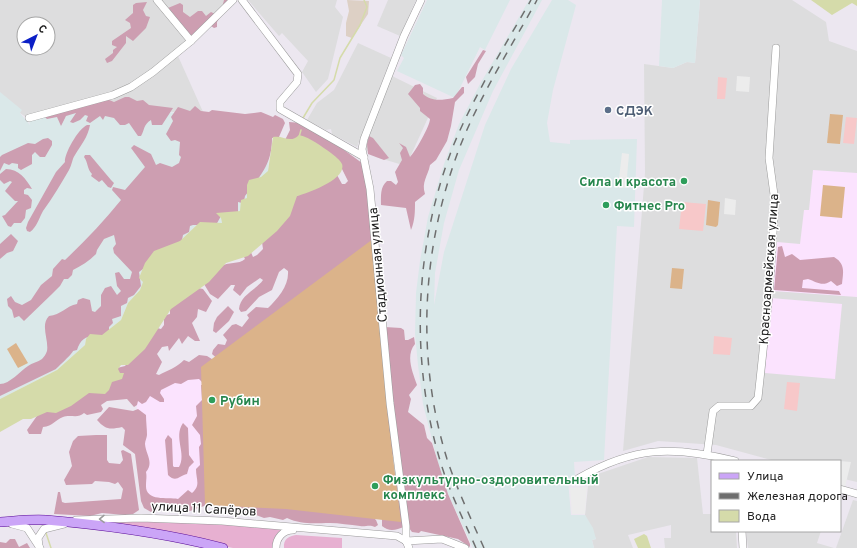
<svg xmlns="http://www.w3.org/2000/svg" width="857" height="548" font-family="Overpass,sans-serif">
<rect width="100%" height="100%" fill="#ece7f0"/>
<g fill="#ddddde" fill-rule="evenodd">
<path d="M0 0H153L187 40 150 72 123 89 26 117 20 113 0 93ZM24 24H48V48H24Z"/>
<polygon points="161,0 230,0 192,37"/>
<polygon points="248,0 337,0 335,7 343,17 328,79 316,92 302,72 308,61 282,33 279,36"/>
<polygon points="388,0 416,0 400,36 377,26"/>
<polygon points="700,0 792,0 826,22 829,41 857,51 857,482 840,478 840,461 775,461 716,445 658,441 623,451 645,173 644,64 673,68 687,62 695,63"/>
<polygon points="358,43 391,58 357,147 332,134 331,129 326,130 307,120 317,103 334,90"/>
<polygon points="178,56 204,114 141,110 109,104 110,98 146,81"/>
<polygon points="392,76 437,98 406,166 376,157 365,149 366,141"/>
<polygon points="648,457 697,458 703,514 712,514 712,531 736,531 737,548 665,548 664,538 671,538 671,525 628,535 633,548 594,548 592,540 596,539 585,515 589,477"/>
<polygon points="853,500 857,501 857,548 836,548"/>
<polygon points="746,531 821,531 817,543 834,548 748,548"/>
</g>
<g fill="#dae8e9">
<polygon points="427,0 510,0 485,50 480,47 455,98 397,71 404,58 401,55"/>
<polygon points="529,0 542,0 493,91 459,170 444,223 435,273 434,305 444,252 485,125 511,69 552,0 568,0 576,5 553,90 547,123 550,142 570,144 570,140 637,139 634,227 617,226 604,460 574,462 575,477 568,480 571,515 585,515 593,528 596,539 592,540 594,548 473,548 448,494 439,467 423,404 418,365 415,334 416,293 420,261 428,217 444,164 459,124 480,84"/>
<polygon points="662,0 700,0 695,63 687,62 673,68 659,66"/>
<polygon points="0,92 22,110 20,113 30,125 29,121 86,107 271,119 268,172 261,177 240,211 216,214 221,218 222,223 200,222 180,241 145,263 139,278 144,282 140,290 128,303 121,320 102,335 86,339 85,345 57,370 0,399"/>
</g>
<g fill="#fbe3fe">
<polygon points="813,170 857,173 857,297 773,291 777,242 800,244 804,210 809,210"/>
<polygon points="771,298 842,304 835,379 765,373"/>
<polygon points="201,367 205,505 145,505 136,400"/>
</g>
<g fill="#e7b0d1">
<polygon points="84,520 154,520 284,528 275,537 273,548 233,548"/>
<path d="M296 535 342 538V548H284C283 539 289 536 296 535Z"/>
</g>
<g fill="#cd9eb1">
<polygon points="224,0 231,0 217,22 217,27 214,28 211,26 195,42 168,8 180,3 183,5 183,12 190,17 198,11 202,11 206,16 211,12 215,14 222,8"/>
<polygon points="147,2 143,10 146,16 150,17 146,28 133,41 126,36 126,43 112,61 107,63 105,59 113,53 113,50 117,47 112,45 112,41 131,28 130,23 125,20 133,13 133,5 136,3"/>
<polygon points="483,50 486,51 478,64 475,77 468,84 466,77"/>
<path d="M420 84 423 88V94C432 102 442 100 453 98L462 87H464V93L455 102 451 126 447 141 436 160 430 165C428 176 421 182 425 194L415 202C415 211 415 221 411 230L406 208 381 205C381 196 380 187 387 181H391L396 185 398 182 395 172 402 160 400 153 403 148 399 143 406 147 410 157C415 152 430 126 430 119L420 111V108L408 94 415 85Z"/>
<path d="M125 97H129L137 101 143 100 149 105 173 108 162 125H152L151 120C143 125 145 129 141 136H138L129 123 125 125H120L114 118 105 116 103 120 100 116 90 123 86 121 88 116 85 115 80 120 73 123 70 122 76 113 66 116 61 126 57 117 47 119 44 116 107 99 114 102Z"/>
<path d="M195 106 201 111 209 112 212 110 245 114 261 112 273 117 275 115 283 119 285 123 279 137 272 138C272 165 260 176 245 196L244 201 242 203 238 202V213L221 216 216 225H193L190 226 189 232 183 235 182 240 139 272 141 286 134 295 128 298 127 303 121 306V316L112 319 113 323 109 327V332L101 337C89 335 81 337 77 350L73 351C72 354 59 366 56 369L0 396V384C10 384 20 371 28 366 32 363 38 362 42 359 44 357 46 354 47 351 49 340 40 325 49 316 61 315 66 306 77 304L78 300 83 298 90 300 92 311 95 312 101 306V295L105 288 111 286 117 295 121 291 117 286 115 273 119 272 124 279H130L132 272 114 253 113 248 116 244 114 235 104 239 97 250 96 254C89 261 81 266 73 270L72 275 68 279H64L60 286 52 294 24 321 19 316 14 318 12 310 8 306 7 299 11 296 15 302 22 305 31 300 41 285 52 276 53 269 62 259 65 260C85 241 104 221 121 200L112 190 113 187 125 190 145 167 131 148 134 145 151 154 156 165 160 163 172 167 179 163 181 157 179 155 180 142 175 140 171 141 166 134 173 121 171 117 178 107 190 111Z"/>
<path d="M289 122 301 123 329 139 362 163 368 192 372 247 369 253 387 393 385 399 395 448 371 516 376 520 378 525 375 527C369 524 366 527 360 526 350 525 339 523 330 523 314 523 302 525 287 518L283 520 270 517 264 518 251 513 237 514 235 505H207L190 511 158 510 151 512 144 508 141 501 135 454 123 445 125 430 122 427C109 430 105 429 97 420L109 407 133 411 138 409 146 415C146 422 147 429 147 435 147 437 145 441 145 444 146 455 154 462 146 472 147 477 146 480 146 485 145 502 167 497 178 499L188 490 192 493C201 485 196 480 196 469L200 465 199 447 201 444 200 435 192 425 197 416 196 406 202 400 201 385H205L221 362 212 354 213 350 218 344 225 345 227 340 223 335 232 325 236 324 242 327 249 318 247 315 256 307 268 308C278 298 289 286 288 271L284 268 279 272 272 290 259 297 246 311 241 312 239 309C240 295 256 290 263 280L260 278 247 287 240 296 233 290 235 285H231L218 299 210 294 204 284C209 279 214 270 220 267 228 261 239 265 245 259L243 255 250 250 253 257 257 255 263 249 262 242 291 199 337 175 342 184H345L348 181 342 169 337 163 285 140 290 130Z"/>
<path d="M87 125H90C88 137 81 145 75 155 72 159 72 165 69 170 61 184 53 197 43 211 39 218 37 227 30 232L27 231 26 228 28 222 56 172 65 162C64 154 78 129 87 125Z"/>
<polygon points="369,136 373,138 389,158 384,160 368,154 367,144"/>
<polygon points="48,138 52,141 52,145 45,157 40,157 35,152 32,155 32,164 21,170 18,168 18,164 12,163 9,165 4,163 0,171 0,157 2,155 28,143 35,144 43,139"/>
<path d="M85 155H90L111 180 114 183 111 188 108 187 102 180 99 182 91 176 92 174C87 169 88 162 84 157Z"/>
<path d="M6 169C19 169 26 179 32 189L27 188 24 190V194L28 195 32 200 31 208 26 210 25 218 21 223H14L11 227 8 226 2 216 5 215 18 201H15L5 191 12 182 10 181 4 184 0 180V174Z"/>
<polygon points="11,234 18,241 13,251 7,253 0,259 0,244"/>
<path d="M782 246 785 257 792 254 800 260 834 257C846 264 843 273 842 284L837 286 831 281C822 287 817 282 808 279L803 280 802 288 839 291 841 295 774 290 778 247Z"/>
<path d="M198 288 203 289 212 301 206 312 198 309 197 317 192 323 200 341H195L188 336 182 344 179 338 169 351 168 346 162 347 157 354 162 362 156 374 159 375C168 370 176 368 184 360L189 362 199 355 207 356 215 361 202 382 199 379 188 380 181 384 175 383 161 390 160 393 164 399V402H160L150 396 146 402 142 404 138 401 137 405 134 407 127 399 107 401 101 405 103 409 101 412 87 415 84 413C78 419 70 414 63 417 55 420 53 426 43 427L41 434H29L27 430 39 413 117 368 125 366 157 328 161 329 164 325V319L166 315 170 314V308Z"/>
<polygon points="228,306 234,312 229,321 216,333 213,331 214,323 217,317"/>
<path d="M385 327 401 328 404 330 405 340H408L414 337 415 344C405 356 413 373 417 385L409 395 411 399 408 412 424 425 427 438 432 443 448 494 470 544V547L458 539 421 531 419 533 412 532 409 528 394 414Z"/>
<path d="M183 423 188 428 189 455 194 462 189 467 187 474C179 476 176 483 168 475L165 440 168 435 172 439 173 466 174 467H179C187 454 173 437 183 423Z"/>
<polygon points="96,435 107,435 107,460 109,463 120,464 123,460 121,451 123,450 131,454 139,510 133,514 125,515 102,513 90,516 54,514 58,492 60,492 62,502 65,503 121,499 123,489 118,482 115,484 109,482 95,481 92,484 66,485 64,480 72,466 69,452 73,441 78,436"/>
<path d="M393 465 404 527C396 530 389 532 382 526V514Z"/>
<polygon points="10,539 15,539 19,547 27,543 30,548 0,548 0,542 6,543"/>
</g>
<polygon fill="#ddd0c5" points="347,0 369,1 368,14 352,38 346,36 346,23 349,11"/>
<g fill="#f7c8c9">
<polygon points="718,77 727,78 725,99 717,99"/>
<polygon points="846,117 857,118 854,144 843,143"/>
<polygon points="682,202 706,204 703,231 679,229"/>
<polygon points="714,336 732,338 730,355 713,354"/>
<polygon points="787,382 800,383 797,411 784,409"/>
</g>
<g fill="#dbb38a">
<polygon points="830,114 843,115 840,144 827,143"/>
<polygon points="823,185 845,187 842,218 820,216"/>
<polygon points="708,200 720,202 718,225 716,227 706,225"/>
<polygon points="373,239 387,409 401,522 286,509 205,505 201,367"/>
<polygon points="672,268 684,269 682,289 670,288"/>
<polygon points="16,343 28,363 18,368 7,349"/>
</g>
<g fill="#ececec">
<polygon points="737,76 750,77 749,92 736,91"/>
<polygon points="622,153 629,154 626,188 618,187"/>
<polygon points="725,198 736,200 735,215 724,214"/>
<polygon points="840,461 851,462 845,487 840,486"/>
<polygon points="587,487 585,514 572,514 570,488"/>
</g>
<g fill="#d5dbaa">
<polygon points="811,0 857,0 857,6 852,3 832,15"/>
<path d="M299 135C311 138 321 146 331 153 335 156 340 160 342 164 347 179 308 193 297 196L290 216 277 231 248 256 226 263 209 282 171 309 145 349 128 365H121L118 369 120 373H124L122 379 112 382 109 390 105 394 89 393 71 406 56 413 47 412 31 419H23L0 432V399L57 370 85 345 86 339 90 334 102 335 121 320 128 303 140 290 143 282 139 278 145 263 154 251 180 241 200 222 222 223 221 218 216 213 240 211 241 200 247 198V185L249 180 261 177 268 171 273 137C284 135 290 144 299 135Z"/>
<polygon points="644,534 647,536 651,548 638,548 634,539"/>
</g>
<g fill="none" stroke-linecap="round" stroke-linejoin="round">
<g stroke="#d5dbaa" stroke-width="1.5">
<polyline points="303,118 312,103 334,80 340,58 360,25 367,7 364,0"/>
<polyline points="299,137 301,130"/>
<polyline points="46,533 51,548"/>
</g>
<g stroke="#9a9a9a" stroke-width="8">
<g id="minor">
<polyline points="157,0 191,41"/>
<polyline points="242,0 298,74 297,82 280,102 280,109 364,157"/>
<polyline points="29,118 113,95 131,87 153,72 191,41 233,0"/>
<polyline points="707,454 713,411 719,406 751,406 758,398 769,295 775,202 769,158 776,48"/>
<path d="M579 478C634 446 674 446 735 461"/>
<polyline points="840,489 857,494"/>
<polyline points="76,520 141,518 222,521 397,536 406,541 409,548"/>
<polyline points="12,524 27,528 40,548"/>
<polyline points="742,531 743,548"/>
<polyline points="406,541 406,526 390,403 370,189 362,149 364,139 404,36 421,0"/>
<polyline points="406,541 442,539 465,548"/>
<polyline points="39,546 38,538 44,529 64,524"/>
<path d="M276 548C276 538 283 530 293 530"/>
</g>
</g>
<g stroke="#570895" stroke-width="10">
<path id="major" d="M0 522C15 521 31 519 46 520 105 525 165 533 223 548"/>
</g>
<use href="#minor" stroke="#fff" stroke-width="7"/>
<use href="#major" stroke="#cba5f7" stroke-width="9"/>
<g stroke="#6e6e6e" stroke-width="1.5" stroke-dasharray="8 8" stroke-linecap="butt">
<path d="M476 548C465 523 453 499 444 473 409 368 413 247 454 144 475 94 504 47 531 0"/>
<path d="M484 548C471 519 457 489 447 459 415 356 422 244 461 144 481 94 511 47 537 0"/>
</g>
</g>
<defs><path id="oneway-chevron" d="M-2-3.5L2.5 0L-2 3.5" fill="none" stroke-width="1.6" stroke-linecap="round" stroke-linejoin="round"/></defs>
<use stroke="#9b9b9b" href="#oneway-chevron" transform="translate(102 519) rotate(179)"/>
<circle fill="#5c6f8a" stroke="#fff" stroke-width="1.5" cx="608" cy="110" r="4"/>
<g fill="#2e9e5b" stroke="#fff" stroke-width="1.5">
<circle cx="684" cy="181" r="4"/>
<circle cx="606" cy="205" r="4"/>
<circle cx="212" cy="400" r="4"/>
<circle cx="375" cy="486" r="4"/>
</g>
<g text-anchor="middle" stroke-width="3" stroke-linejoin="round" paint-order="stroke">
<g font-size="13" font-weight="bold" fill="#4e5e75" stroke="#fff" text-anchor="start">
<text x="616" y="115">СДЭК</text>
</g>
<g font-size="13" font-weight="bold" fill="#27864d" stroke="#fff" text-anchor="start">
<text x="676" y="186" text-anchor="end">Сила и красота</text>
<text x="614" y="210">Фитнес Pro</text>
<text x="220" y="405">Рубин</text>
<text x="383" y="484">Физкультурно-оздоровительный<tspan x="383" dy="15">комплекс</tspan></text>
</g>
<g font-size="13" fill="#202020" stroke="#fff">
<text transform="translate(377 265) rotate(-95)" y="5">Стадионная улица</text>
<text transform="translate(768 269) rotate(-86)" y="5">Красноармейская улица</text>
<text transform="translate(204 508) rotate(3)" y="5">улица 11 Сапёров</text>
</g>
</g>
<rect x="711" y="460" width="130" height="72" fill="#ffffff" stroke="#a6a6a6"/>
<rect x="719" y="473" width="20" height="6" fill="#cba5f7" stroke="#a6a6a6"/>
<text x="747" y="480" font-size="12" fill="#202020">Улица</text>
<rect x="719" y="493" width="20" height="6" fill="#6e6e6e" stroke="#a6a6a6"/>
<text x="747" y="500" font-size="12" fill="#202020">Железная дорога</text>
<rect x="719" y="510" width="20" height="12" fill="#d5dbaa" stroke="#a6a6a6"/>
<text x="747" y="520" font-size="12" fill="#202020">Вода</text>
<g transform="translate(36 36) rotate(42)"><circle r="19" fill="#ffffff" stroke="#a6a6a6"/>
<path d="M0-3L7 15L0 10L-7 15Z" fill="#0b1fc6"/>
<text y="-6" font-size="11" font-weight="bold" text-anchor="middle" fill="#202020">С</text>
</g>
</svg>
